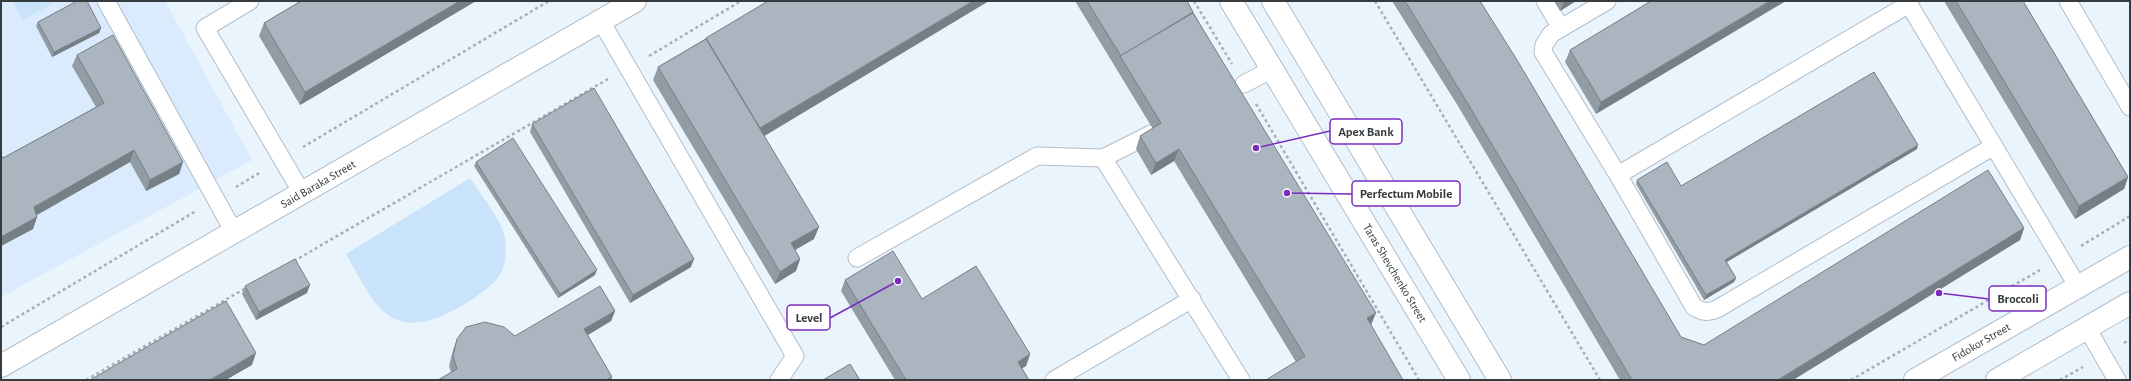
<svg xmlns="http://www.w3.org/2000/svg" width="2131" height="381" font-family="'Alegreya Sans',sans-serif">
<rect width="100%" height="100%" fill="#eaf4fd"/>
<polygon fill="#d9ebfc" points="1,1 165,1 252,160 1,297"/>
<g fill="#c9e3fa">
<polygon points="13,1 57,1 23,20"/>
<path d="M470 178C480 194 502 220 505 238 506 247 506 262 502 271 496 283 485 290 474 298 451 313 414 335 387 314 369 300 358 274 346 254Z"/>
</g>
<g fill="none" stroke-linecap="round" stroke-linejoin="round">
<g stroke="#b2bec9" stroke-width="19">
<g id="service">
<polyline points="106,1 234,232"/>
<polyline points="250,1 205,28 302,193"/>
<polyline points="1545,1 1561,28"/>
<path d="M1607 1 1551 34 1544 45 1543 52 1618 175 1694 307C1702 312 1708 313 1717 309L1994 146"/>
<polyline points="1907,1 2078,287"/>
<polyline points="2068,1 2130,107"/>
<polyline points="601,21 795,356 779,380"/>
<polyline points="1244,84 1272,69"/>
<polyline points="1103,158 1241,380"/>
<polyline points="1618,175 1909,4"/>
<polyline points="857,258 1037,156 1103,158 1151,134"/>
<polyline points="2087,328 2117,380"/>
<polyline points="1054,380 1192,299"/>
</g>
</g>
<g stroke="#b2bec9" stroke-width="24">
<g id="pedestrian">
<polyline points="1231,1 1459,380"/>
<polyline points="1273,1 1500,380"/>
</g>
</g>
<g stroke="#b2bec9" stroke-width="24">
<polyline id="minor" points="1,366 635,1"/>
</g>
<g stroke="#b2bec9" stroke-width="24">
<g id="secondary">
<polyline points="1915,380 2130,257"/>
<polyline points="1997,380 2130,303"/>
</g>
</g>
<g stroke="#a7afb6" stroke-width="2.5" stroke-dasharray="3 3" stroke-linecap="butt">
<polyline points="1194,1 1232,64"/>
<polyline points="1375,1 1600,380"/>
<polyline points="649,56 741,1"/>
<polyline points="1256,104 1419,380"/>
<polyline points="303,147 549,1"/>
<polyline points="236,187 261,172"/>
<polyline points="2081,246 2130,216"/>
<polyline points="294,261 608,79"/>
<polyline points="1,327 196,211"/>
<polyline points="2124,343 2130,339"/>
<polyline points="86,380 246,288"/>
<polyline points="1851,380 2040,270"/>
<polyline points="2060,380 2083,367"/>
</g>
<use href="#service" stroke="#fff" stroke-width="17"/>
<use href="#pedestrian" stroke="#fff" stroke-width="22"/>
<use href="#minor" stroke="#fff" stroke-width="22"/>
<use href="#secondary" stroke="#fff" stroke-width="22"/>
</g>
<g fill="#929ca5">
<polygon points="301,1 476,1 300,105 259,36 264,23"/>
<polygon points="768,1 764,136 814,239 795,250 800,259 796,271 775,284 653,80 658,67"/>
<polygon points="1075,1 1187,1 1371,325 1296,362 1174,161 1151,175 1136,149 1140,136 1153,129"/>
<polygon points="1392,1 1480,1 1681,337 1704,345 2024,228 2020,240 1793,380 1620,380 1458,106"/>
<polygon points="1554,1 1576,1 1560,11"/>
<polygon points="1651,1 1596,114 1565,62 1570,50"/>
<polygon points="1944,1 2023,1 2128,177 2124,189 2075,219"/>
<polygon points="38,22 101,28 99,33 52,57 36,26"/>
<polygon points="77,55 183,162 179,174 146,191 130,162 36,215 37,217 33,229 1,246 1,155 3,158 96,107 72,66"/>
<polygon points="532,124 691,267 630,303 530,132"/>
<polygon points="1917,149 1727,262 1736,278 1734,282 1704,300 1636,184 1637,180 1681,186"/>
<polygon points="476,162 595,275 558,298 474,166"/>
<polygon points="845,280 922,299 1030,354 1026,366 1022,368 1029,380 895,380 841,291"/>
<polygon points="245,286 307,293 256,320 242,294"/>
<polygon points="615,311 611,321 588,335 612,377 611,380 438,380 451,372 449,366 453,350 457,339 515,336"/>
</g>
<g fill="#777f86">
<polygon points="460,1 476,1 300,105 305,92"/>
<polygon points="973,1 989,1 756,141 760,128"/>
<polygon points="1566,1 1576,1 1560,11 1563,3"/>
<polygon points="1770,1 1786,1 1596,114 1601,102"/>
<polygon points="101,28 99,33 52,57 54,52"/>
<polygon points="1918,145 1917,149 1723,264 1725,260"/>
<polygon points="1179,149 1174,161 1151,175 1156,163"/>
<polygon points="134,150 130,162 30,219 34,207"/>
<polygon points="183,162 179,174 146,191 150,180"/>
<polygon points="2128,177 2124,189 2075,219 2079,206"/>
<polygon points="37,217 33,229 1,246 1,237"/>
<polygon points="819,227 814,239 786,255 791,243"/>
<polygon points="2024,228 2020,240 1793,380 1778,380"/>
<polygon points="694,259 691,267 630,303 633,295"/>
<polygon points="800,259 796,271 775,284 780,272"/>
<polygon points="597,270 595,275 558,298 560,294"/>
<polygon points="1736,278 1734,282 1704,300 1706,295"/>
<polygon points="310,285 307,293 256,320 259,312"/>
<polygon points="615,311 611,321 581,339 584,329"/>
<polygon points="1376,313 1371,325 1362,331 1367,318"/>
<polygon points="256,353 252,365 226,380 210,380"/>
<polygon points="1030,354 1026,366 1013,373 1018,362"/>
<polygon points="612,377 611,380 606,380"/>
</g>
<g fill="#aab5c0" stroke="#777f86">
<polygon points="77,1 87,1 101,28 54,52 38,22"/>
<polygon points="301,1 460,1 305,92 264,23"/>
<polygon points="768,1 973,1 760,128 706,38"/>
<polygon points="1087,1 1187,1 1193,12 1121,56"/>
<polygon points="1405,1 1480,1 1517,60 1681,337 1704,345 1988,170 2024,228 1778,380 1632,380 1462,94"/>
<polygon points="1651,1 1770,1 1601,102 1570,50"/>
<polygon points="1956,1 2023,1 2128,177 2079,206"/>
<polygon points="1193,13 1376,313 1367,318 1403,380 1266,380 1305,356 1179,149 1156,163 1140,136 1161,123 1120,56"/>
<polygon points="113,35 183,162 150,180 134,150 34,207 37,217 1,237 1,155 3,158 104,103 77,55"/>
<polygon points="706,39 819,227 791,243 800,259 780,272 658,67"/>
<polygon points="1874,72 1918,145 1725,260 1736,278 1706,295 1637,180 1667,162 1681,186"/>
<polygon points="594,88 694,259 633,295 532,124"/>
<polygon points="513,138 597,270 560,294 476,162"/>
<polygon points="893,251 922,299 976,266 1030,354 1018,362 1029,380 906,380 845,280"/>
<polygon points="295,259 310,285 259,312 245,286"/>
<polygon points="600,286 615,311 584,329 612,377 606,380 438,380 457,369 453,356 457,339 466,327 485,322 504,327 515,336"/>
<polygon points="226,301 256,353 210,380 90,380"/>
<polygon points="850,364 860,380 823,380"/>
</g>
<g text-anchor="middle" stroke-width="3.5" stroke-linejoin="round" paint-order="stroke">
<g font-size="12" fill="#363b3f" stroke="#fff">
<text transform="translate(318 184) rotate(-30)" y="4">Said Baraka Street</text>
<text transform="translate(1395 273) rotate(59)" y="4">Taras Shevchenko Street</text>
<text transform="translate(1981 342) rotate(-30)" y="4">Fidokor Street</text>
</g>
</g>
<path fill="none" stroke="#7b2cbf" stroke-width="1.5" d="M1256 148L1330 131M1287 193L1352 194M1939 293L1989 299M898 281L830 318"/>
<g fill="#7b2cbf" stroke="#fff" stroke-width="1.5">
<circle cx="1256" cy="148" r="4"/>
<circle cx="1287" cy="193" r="4"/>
<circle cx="1939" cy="293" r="4"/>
<circle cx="898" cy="281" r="4"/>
</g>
<g fill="#fff" stroke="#7b2cbf" stroke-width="1.5">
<rect x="1330" y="119" width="72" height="25" rx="4"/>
<rect x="1352" y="181" width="108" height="25" rx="4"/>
<rect x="1989" y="286" width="57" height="25" rx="4"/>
<rect x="787" y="305" width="43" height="25" rx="4"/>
</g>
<g font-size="13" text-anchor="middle" font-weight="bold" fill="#363b3f">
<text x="1366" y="136">Apex Bank</text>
<text x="1406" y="198">Perfectum Mobile</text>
<text x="2018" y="303">Broccoli</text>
<text x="809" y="322">Level</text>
</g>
<rect width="2131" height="381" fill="none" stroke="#363b3f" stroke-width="4"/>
</svg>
